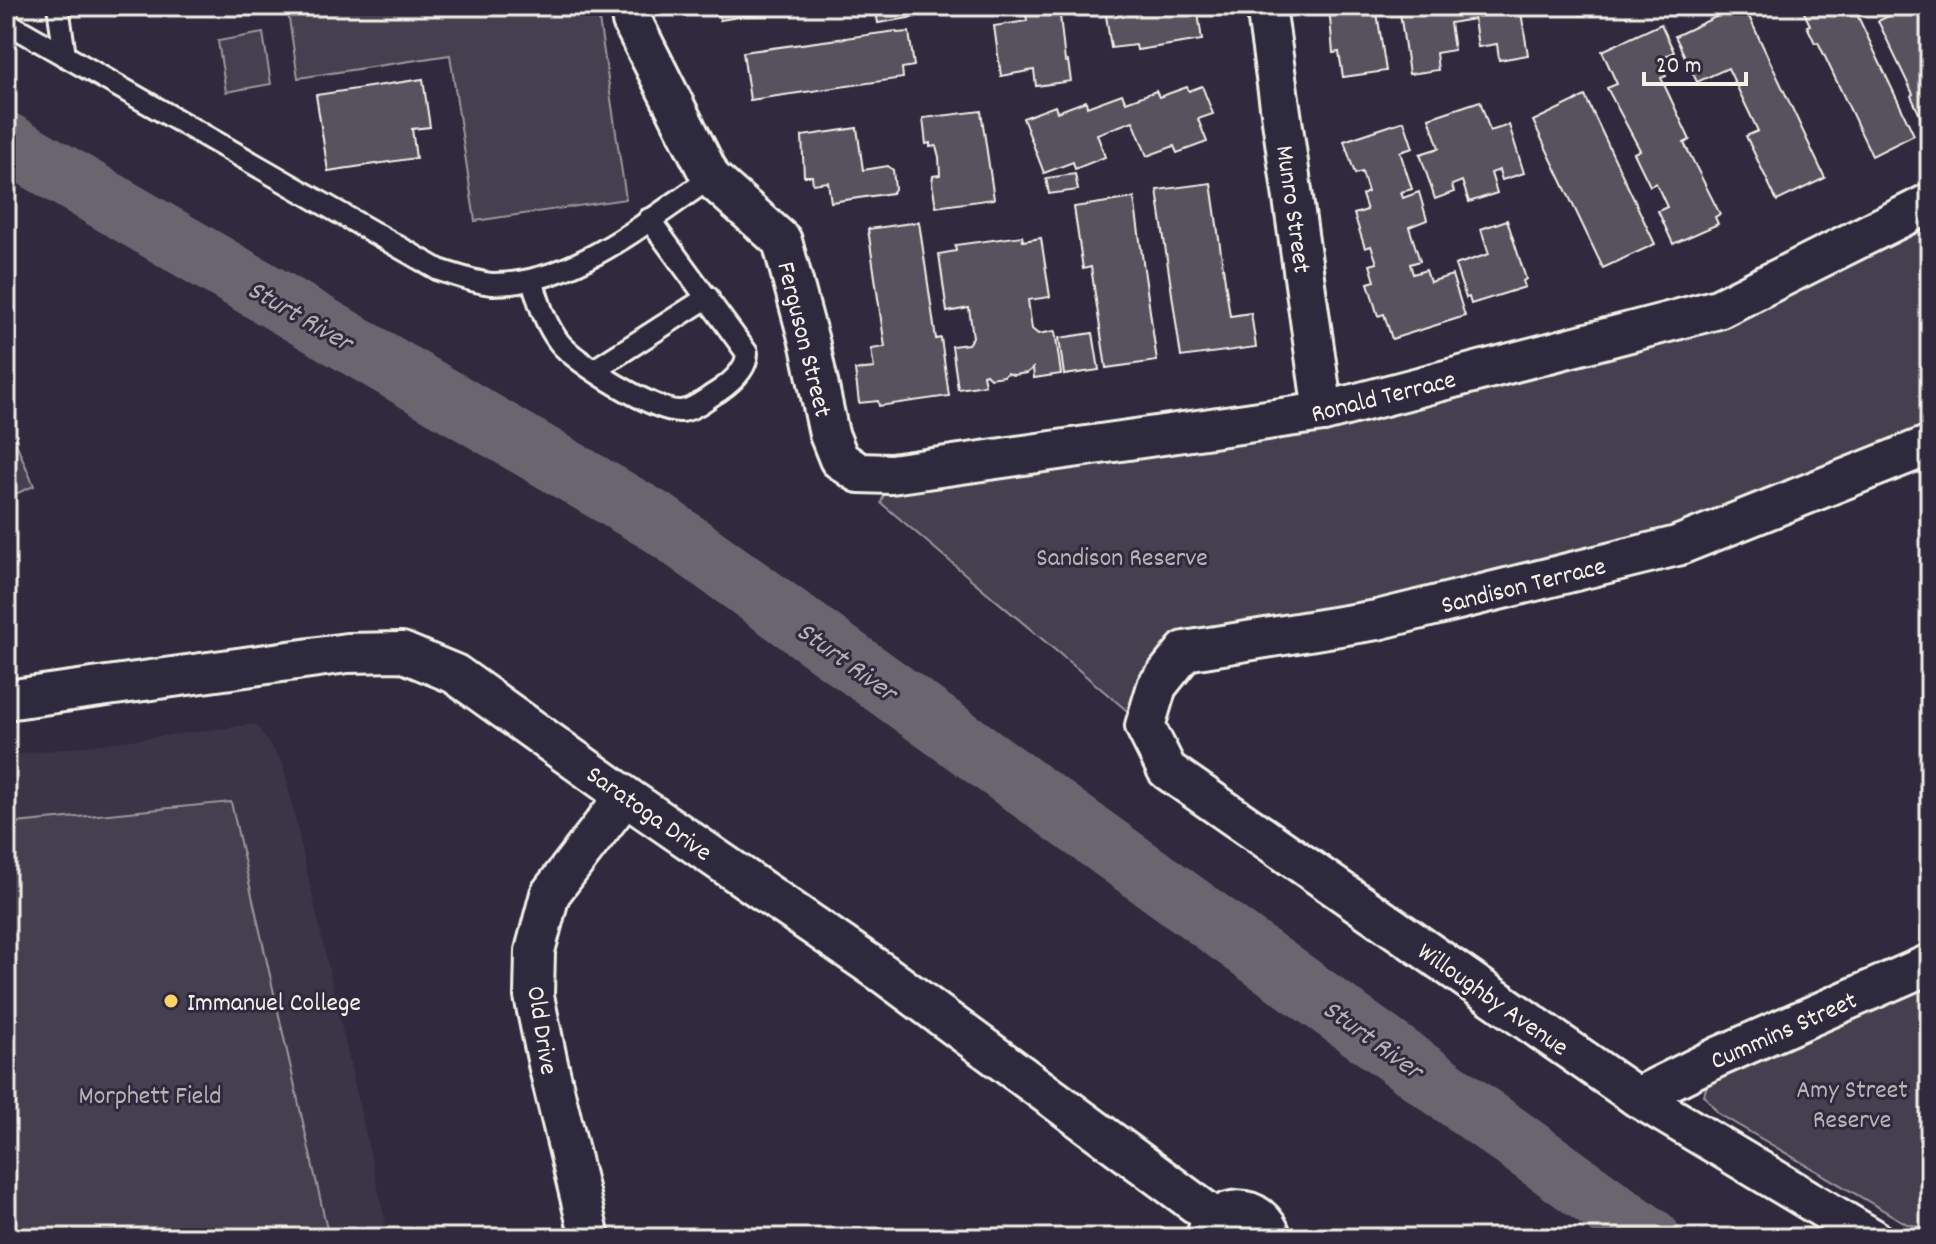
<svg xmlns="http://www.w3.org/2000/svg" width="1936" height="1244" font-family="Dekko,sans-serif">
<rect width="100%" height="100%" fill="#2f2a3d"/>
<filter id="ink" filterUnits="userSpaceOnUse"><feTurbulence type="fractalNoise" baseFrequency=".0125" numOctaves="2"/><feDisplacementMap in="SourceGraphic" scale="16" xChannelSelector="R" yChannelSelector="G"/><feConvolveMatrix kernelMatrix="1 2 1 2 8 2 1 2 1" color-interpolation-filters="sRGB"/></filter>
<g filter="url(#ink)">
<polygon fill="#3b3647" points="256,724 283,764 389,1238 6,1238 6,756"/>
<g fill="#454050" stroke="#9c989c" stroke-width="2">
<polygon points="287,6 597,6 626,199 475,221 450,55 298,78"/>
<polygon points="263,33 271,84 226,92 218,41"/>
<polygon points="1930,203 1930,445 1677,546 1185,651 1145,726 881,503 891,474 1323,412 1718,309"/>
<polygon points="6,419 34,486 6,498"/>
<polygon points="231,802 329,1238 6,1238 6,824"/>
<polygon points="1930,986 1930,1229 1907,1224 1719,1114 1704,1095 1708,1081"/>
</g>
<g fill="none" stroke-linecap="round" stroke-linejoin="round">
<polyline stroke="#6a6670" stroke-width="60" points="6,142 660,524 1651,1238"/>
</g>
<g fill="#56525f" stroke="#f4f1e8" stroke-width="2">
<polygon points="714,6 775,6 775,11 720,20 719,15 715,15"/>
<polygon points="875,6 913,6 915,17 878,23"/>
<polygon points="1025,6 1059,6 1065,62 1068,61 1071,81 1036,86 1034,70 1001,76 994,26 1027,21"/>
<polygon points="1131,6 1197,6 1202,40 1137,50 1136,45 1111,48 1105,9"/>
<polygon points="1329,6 1376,6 1386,71 1343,77 1339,52 1333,53"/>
<polygon points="1399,6 1520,6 1528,55 1499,60 1497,44 1478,47 1474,19 1450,23 1454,50 1436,53 1438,70 1409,74"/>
<polygon points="1549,6 1632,6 1632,7 1580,15 1579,9 1551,13"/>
<polygon points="1739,6 1744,6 1825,178 1777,201 1746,136 1758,131 1728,68 1697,82 1675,36"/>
<polygon points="1801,6 1853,6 1914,135 1872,156 1818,42 1815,43 1807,26 1810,25"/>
<polygon points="1909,6 1926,6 1928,10 1930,9 1929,135 1911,96 1913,94 1878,21"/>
<polygon points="1661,24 1674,52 1658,59 1666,76 1661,78 1690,140 1684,143 1720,214 1715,217 1718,224 1673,244 1658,211 1667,207 1656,183 1650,186 1634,153 1640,150 1607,88 1617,84 1602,51"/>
<polygon points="896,31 897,33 909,32 914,66 902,68 903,78 750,100 743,52"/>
<polygon points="423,79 430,127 412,129 416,158 328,171 316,95"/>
<polygon points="1202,86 1213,114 1198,119 1207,142 1177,153 1174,146 1147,156 1133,121 1097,134 1105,157 1075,169 1073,162 1044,173 1023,118 1055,106 1057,112 1086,101 1087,107 1122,94 1126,102 1156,91 1159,97 1187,87 1189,91"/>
<polygon points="1585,96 1655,244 1603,268 1533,121"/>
<polygon points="1480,101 1490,131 1509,125 1524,173 1502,180 1499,170 1491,173 1497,193 1469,202 1462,181 1452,185 1454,192 1435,199 1420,154 1439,148 1429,118"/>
<polygon points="981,111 994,199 936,207 932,183 933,176 940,175 939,157 936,146 930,147 930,143 926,144 923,118"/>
<polygon points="1404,121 1413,148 1400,152 1412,189 1401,192 1403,198 1419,192 1427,220 1409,227 1420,261 1410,264 1413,274 1426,270 1430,282 1452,275 1465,316 1392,339 1384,314 1378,316 1368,283 1375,281 1370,265 1377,263 1371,246 1365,248 1354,214 1367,210 1362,195 1368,192 1362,172 1355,174 1344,141"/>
<polygon points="857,128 863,170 888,166 893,170 895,189 892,193 831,202 828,182 813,184 812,176 804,176 802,136"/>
<polygon points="1075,174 1078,190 1049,194 1046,178"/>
<polygon points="1211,183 1230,316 1251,313 1256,347 1181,357 1157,190"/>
<polygon points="1134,198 1157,361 1106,368 1091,267 1083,269 1074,207"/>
<polygon points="1507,220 1526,279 1523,281 1525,287 1471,304 1469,297 1466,298 1455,265 1489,254 1481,229"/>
<polygon points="919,222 936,339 941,338 949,396 879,406 878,401 859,403 855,370 874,368 871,349 885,347 868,229"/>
<polygon points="1022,236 1023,241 1041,238 1050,297 1028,300 1032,329 1038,334 1055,331 1061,374 1034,378 1033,368 1027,373 1013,375 1007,373 1004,376 990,378 986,374 983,375 985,385 958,389 952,346 968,344 973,337 969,308 947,312 939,254 956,251 955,245"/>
<polygon points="1093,333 1099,370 1064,375 1059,338"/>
</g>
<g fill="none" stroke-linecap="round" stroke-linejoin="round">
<g stroke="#f4f1e8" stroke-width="26">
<g id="service">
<polyline points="58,6 65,56"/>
<path d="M6 22 439 270C456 275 476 283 493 284 575 284 646 221 711 178"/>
<path d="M532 280C539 302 544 322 559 342 574 362 656 413 681 411 694 410 708 397 719 391 732 382 747 369 747 353L649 219"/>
<polyline points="594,370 708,297"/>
</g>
</g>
<g stroke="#f4f1e8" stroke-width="44">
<g id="minor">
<polyline points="630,6 632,21 711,178 782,241 810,345 829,434 839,459 859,473 891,474 1323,412 1718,309 1930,203"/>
<polyline points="1266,6 1323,412"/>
<polyline points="6,700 347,653 402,652 455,674 625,796 884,974 1215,1218"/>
<polyline points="1637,1097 1718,1057 1930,964"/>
<polyline points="590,1238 548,1064 534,996 535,951 550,894 625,796"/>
<path d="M1205 1238C1217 1201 1261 1201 1272 1238"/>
<polyline points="1872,1238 1637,1097 1167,770 1145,726 1157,686 1185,651 1377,620 1677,546 1930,445"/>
</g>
</g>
<use href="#service" stroke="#2f2a3d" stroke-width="20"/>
<use href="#minor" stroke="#2f2a3d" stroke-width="38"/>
</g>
</g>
<circle fill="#ffd166" stroke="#2f2a3d" stroke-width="3" cx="171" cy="1001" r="8"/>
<g text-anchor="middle" stroke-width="6" stroke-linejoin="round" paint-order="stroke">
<g font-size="26" fill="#f4f1e8" stroke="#2f2a3d">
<text transform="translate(1295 209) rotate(82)" y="9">Munro Street</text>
<text transform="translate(806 339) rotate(76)" y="9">Ferguson Street</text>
<text transform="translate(1383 395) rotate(-14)" y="9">Ronald Terrace</text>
<text transform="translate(1523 584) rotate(-14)" y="9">Sandison Terrace</text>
<text transform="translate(650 812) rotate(35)" y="9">Saratoga Drive</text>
<text transform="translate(1494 998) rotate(35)" y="9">Willoughby Avenue</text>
<text transform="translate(1783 1029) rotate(-24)" y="9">Cummins Street</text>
<text transform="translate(544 1030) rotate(81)" y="9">Old Drive</text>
</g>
<g font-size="26" fill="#b7b3b3" stroke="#2f2a3d">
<text x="1122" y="565">Sandison Reserve</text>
<text x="1852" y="1097">Amy Street<tspan x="1852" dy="30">Reserve</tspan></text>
<text x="150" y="1103">Morphett Field</text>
</g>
<g font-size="26" fill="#f4f1e8" stroke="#2f2a3d" text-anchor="start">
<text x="187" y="1010">Immanuel College</text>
</g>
<g font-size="28" font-style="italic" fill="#b6b2b2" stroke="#2f2a3d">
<text transform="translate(301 314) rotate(30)" y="10">Sturt River</text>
<text transform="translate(848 660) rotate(36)" y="10">Sturt River</text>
<text transform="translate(1374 1038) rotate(36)" y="10">Sturt River</text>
</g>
</g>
<rect width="1936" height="1244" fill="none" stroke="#2f2a3d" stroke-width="32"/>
<rect x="16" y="16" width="1904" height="1212" fill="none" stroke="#f4f1e8" stroke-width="3" filter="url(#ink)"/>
<path d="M1644 72v12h102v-12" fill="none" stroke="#f4f1e8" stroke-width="4"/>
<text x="1656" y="72" font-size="24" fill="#f4f1e8" stroke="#2f2a3d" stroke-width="6" paint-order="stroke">20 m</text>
</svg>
